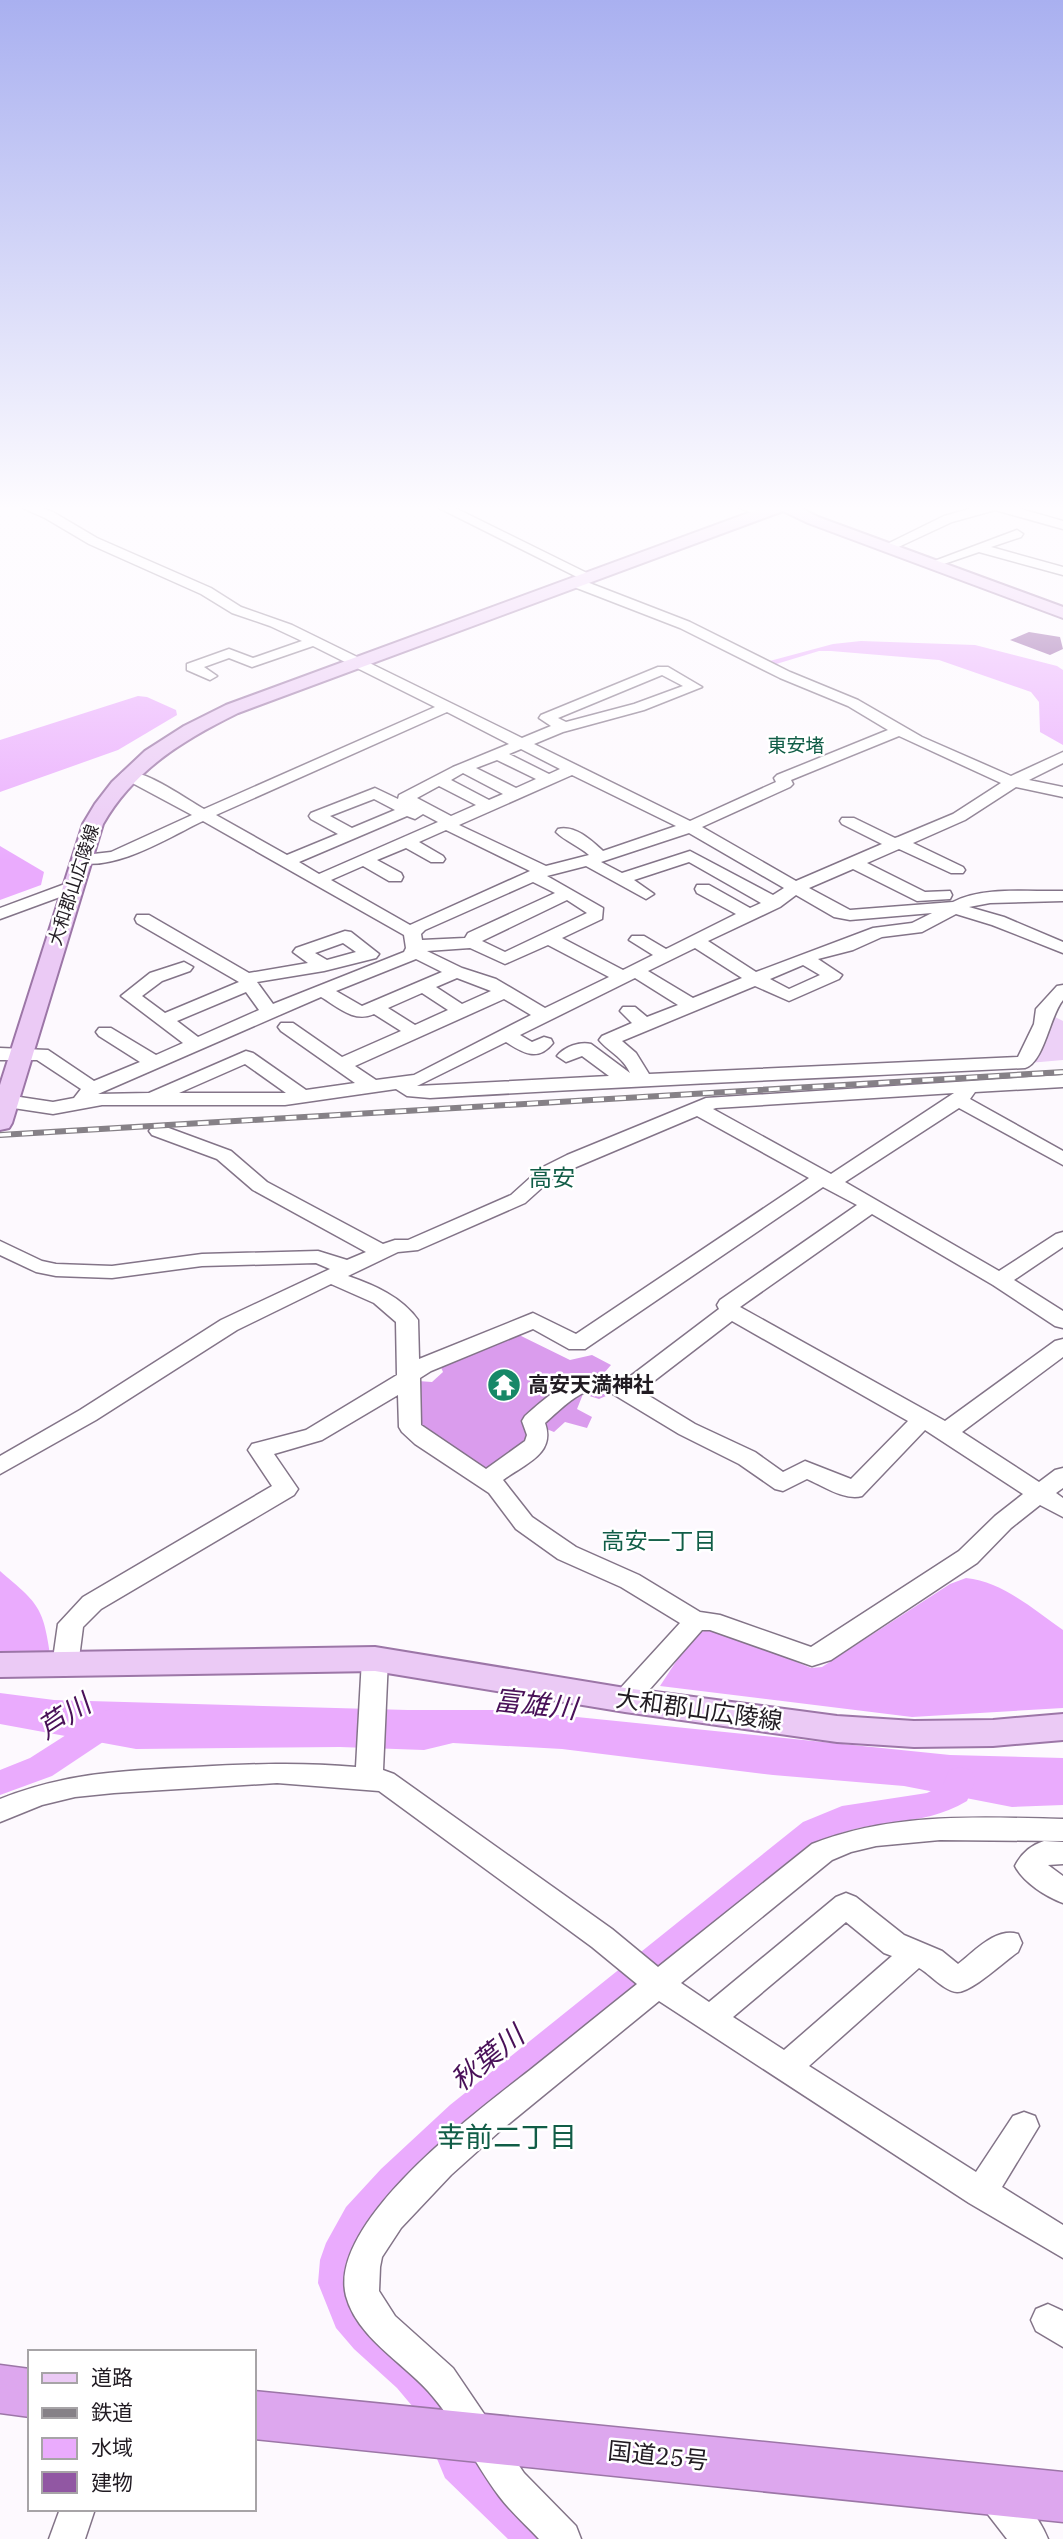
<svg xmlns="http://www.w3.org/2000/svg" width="1063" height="2539" font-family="'IBM Plex Serif','Noto Sans JP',serif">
<rect width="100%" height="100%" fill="#fdf9fe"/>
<polygon fill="#edd1f7" points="1053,1016 1063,1021 1063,1060 1029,1063"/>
<polygon fill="#da9ced" points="515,1333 570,1360 592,1355 611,1365 604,1373 589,1374 606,1396 599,1399 583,1394 577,1409 592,1417 587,1428 565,1422 554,1432 539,1426 529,1425 527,1446 485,1475 427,1434 420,1423 418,1381 432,1382 443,1372 440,1365"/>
<g fill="#eaabfd">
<polygon points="861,641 975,645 1057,666 1063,670 1063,745 1040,732 1039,702 1031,692 939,660 831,651 819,651 773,665 766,662 833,644"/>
<polygon points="138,696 147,697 176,710 177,715 118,750 0,792 0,740"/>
<polygon points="0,846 44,872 41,885 0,900"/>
<path d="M0 1571C37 1603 43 1605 50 1654H0Z"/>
<path d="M966 1578C1003 1582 1033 1609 1063 1630V1708L912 1717 660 1686 694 1634 715 1628 811 1668 822 1667 950 1584Z"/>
<polygon points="0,1693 54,1700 408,1710 508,1710 950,1755 1063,1758 1063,1805 1012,1807 904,1786 773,1775 562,1749 453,1743 424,1750 340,1747 136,1749 0,1724"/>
</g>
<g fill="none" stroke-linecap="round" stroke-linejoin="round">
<g fill="#eaabfd" fill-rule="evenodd">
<polygon points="113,1708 124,1712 128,1720 124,1728 52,1776 0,1795 0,1770 30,1758 102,1712"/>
<path d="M960 1767 971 1770 976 1779 967 1801C918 1830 872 1816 825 1840L476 2127 407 2193 372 2231 361 2250 356 2283 364 2302 382 2323 425 2360 446 2385 473 2450 553 2524 559 2539H508L445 2478 418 2413 397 2388 354 2349 336 2328 318 2283 320 2260 326 2243 346 2207 381 2169 450 2105 803 1822 842 1806 927 1793 943 1785 949 1770Z"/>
</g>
</g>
<polygon fill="#9157a3" points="1029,632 1060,637 1063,649 1050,655 1010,640"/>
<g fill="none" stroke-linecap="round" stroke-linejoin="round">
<g stroke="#837488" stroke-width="3">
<g id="minor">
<path d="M16 505H34L53 512 97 538 211 588 241 607 292 625 522 738 551 726 539 718 541 715 658 667H668L702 687 644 710 563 732 534 744 690 821 776 782 774 778 777 775 888 730 848 706 780 678 680 628 569 585V579H579L690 622 790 672 858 700 922 737 1011 776 1063 752V763L1029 780 1063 787V797L1016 787 965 820 913 843 963 867 965 870 963 873H951L899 849 867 863 925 892 950 891 952 895 950 899 917 901 853 869 809 888 850 910 953 902C983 886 1029 892 1063 891V901L990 903 969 907 1004 917 1063 942V953L992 925 956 914 922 932 882 937 853 950 818 959 842 975 839 979 789 1001 755 986 622 1041 636 1053 649 1074 1018 1057 1034 1024 1036 1009 1057 986 1063 985V1000C1050 1015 1044 1063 1025 1068 826 1078 628 1086 430 1098L407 1096 396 1089 285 1105H102L53 1114 0 1106V1094L53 1102 74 1098 81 1089 37 1060H0V1048L48 1050 94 1081 140 1062 99 1036 96 1032 99 1028H111L156 1055 183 1043 121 996 150 973 184 962 193 967 190 971 162 981 142 996 165 1013 239 982 137 923 135 919 137 915H149L249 973 308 963 293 952 296 948 345 931 351 932 379 954 376 958 324 971 257 982 273 1004 404 952 406 948 404 935 203 821C169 837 115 872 76 862L74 859 76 856 111 852 192 815 123 778 120 775 123 772C142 767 186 799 204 809L435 707 313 646 252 667 229 658 204 667 217 676 210 680 187 670V664L229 649 253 658 302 641 270 626 232 613 201 594 89 544 45 518ZM662 675 683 686 634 704 566 722 558 718ZM447 712 509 744 453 767 399 795 398 799 375 788 311 813 309 816 311 819 338 834 287 855 216 815ZM899 736 1001 783 953 814 898 837 895 838 854 818H842L840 821 842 824 882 844 796 881 702 827 790 787 793 784 791 780ZM521 749 560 769 549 774 509 754ZM497 760 536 779 516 788 476 768ZM463 773 503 794 489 800 451 780ZM572 775 676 826 603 851C591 840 575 825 558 829L556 832C565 841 579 846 589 855L546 866 459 825ZM439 786 476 805 451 816 417 798ZM374 799 395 810 352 828 330 816ZM423 814 438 822 319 874 299 862 407 816 415 819ZM446 830 530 871 410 925 331 880 363 866 389 881H401L403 877 401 873 377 860 406 848 431 862H443L445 859 443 856 419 842ZM689 833 784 888 773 895 690 851 622 873 601 862ZM689 862 761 903 750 908 709 885H697L695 889 697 893 736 914 666 949 644 936H632L629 940 653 955 623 970 562 938 602 919 603 908 547 876 586 866 646 899 654 894 634 880ZM533 882 555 893 468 933 465 938 422 940 421 934 425 930ZM796 895 834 917 850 920 932 913 912 923 873 928 756 972 708 941 780 907ZM567 900 587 913 505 952 482 941ZM343 943 356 952 327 960 315 953ZM548 945 609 977 545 1008 496 979 462 968 427 951 470 948 505 964ZM695 948 742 978 693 998 648 971ZM416 959 442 972 362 1006 336 991ZM803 965 820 975 789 989 770 979ZM457 978 491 991 462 1004 436 987ZM635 978 678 1005 647 1017 635 1007H623L620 1011 632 1023 602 1036 599 1040C609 1052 623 1057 630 1073L591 1044C580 1041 564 1047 557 1056L566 1062 582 1056 609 1076 417 1086 506 1042C523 1053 538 1062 553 1043L551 1039 544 1037 532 1042 520 1035ZM246 992 259 1010 198 1037 177 1021ZM422 993 448 1010 415 1025 388 1008ZM321 997C338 1007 354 1023 374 1014L401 1031 342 1057 293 1023H281L278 1027 281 1031 355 1083 306 1090 253 1053 246 1051 149 1093 98 1094ZM504 999 531 1015 414 1075 376 1080 355 1066ZM245 1064 286 1093H179Z"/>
<polygon points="433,505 449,505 595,577 588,581 583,580"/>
<polygon points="733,505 751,505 770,514 764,518"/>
<polygon points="983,505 1007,505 1063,521 1063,529 995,510 952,522 892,550 887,551 881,547 944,516"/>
<polygon points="1017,530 1023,534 1021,537 991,547 1063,567 1063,575 979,552 935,567 929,563"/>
<polygon points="73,881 81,886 79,890 0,919 0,908"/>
<path d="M1063 1075V1087L975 1092 970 1099 1063 1151V1165L959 1108 845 1182 999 1271 1056 1234 1063 1232V1247L1014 1280 1063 1311V1328L1055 1326 993 1285 872 1214 740 1307 945 1421 1055 1341 1063 1339V1357L962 1432 1039 1482 1055 1470 1063 1468V1488L1056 1493 1063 1498V1517L1040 1505 1011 1528 977 1563 831 1660 812 1666 710 1630H702L634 1707 625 1710 616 1707 612 1700 616 1693 680 1623 621 1587 558 1559 516 1529 489 1493 415 1444 402 1432 399 1427 398 1395 322 1440 274 1454 298 1489 294 1495 101 1609 83 1627 78 1666 74 1673 65 1676 56 1673 52 1666 58 1624 83 1597 272 1486 248 1450 252 1444 306 1430 397 1375 396 1322 374 1303 331 1284 237 1330 96 1420 0 1474V1456L80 1410 221 1320 330 1269 316 1263 202 1266 112 1278 56 1276 36 1272 0 1255V1241L42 1261 56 1264 112 1266 202 1254 318 1251 347 1260 366 1252 253 1190 217 1159 152 1135 149 1131 152 1127H166L231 1151 267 1182 383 1244 395 1240H408L511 1195 541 1168 567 1155 706 1098ZM954 1093 831 1174 713 1109 716 1108ZM697 1116 809 1178 576 1334 533 1313 419 1359 418 1320C402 1297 374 1285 348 1276L398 1252 418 1250 525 1203 555 1176ZM823 1187 857 1205 720 1300 717 1305 719 1309 624 1381C588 1360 552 1392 525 1416L522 1421 527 1435 525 1441 486 1469 421 1425 420 1378 431 1371 533 1329 569 1349H585ZM732 1321 908 1421 851 1479 805 1461 783 1472 755 1452 695 1424 641 1391ZM603 1388 679 1434 739 1464 775 1489 783 1491 807 1479C823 1486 845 1501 862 1496L925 1430 1023 1494 995 1516 959 1551 811 1647 720 1615 700 1612 639 1575 576 1547 532 1517 503 1480C525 1464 556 1454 545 1423 561 1409 580 1388 603 1388Z"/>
<path d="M375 1650 384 1652 388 1659 383 1770 394 1774 612 1929 658 1967 812 1844C893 1812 977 1817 1063 1819V1841L940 1840 876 1846 851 1852 832 1860 681 1983 709 2002 836 1897 846 1893 856 1897 904 1935 942 1951 958 1964C975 1951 996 1927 1018 1934L1022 1943 1018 1952C1006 1960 971 1993 957 1992 944 1991 930 1974 919 1968L809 2066 976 2172 1013 2116 1024 2112 1035 2116 1039 2126 1002 2187 1063 2225V2258L969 2203 659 2001 500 2131 451 2175 401 2228 382 2257 380 2267 379 2291 395 2316 453 2368 524 2473 576 2526 581 2539H539C526 2525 511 2512 499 2496 474 2463 456 2422 428 2391 402 2362 357 2337 346 2296 327 2222 479 2110 530 2070 566 2041 601 2013 637 1984L592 1947 379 1791 277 1783 114 1793 75 1797 42 1805 0 1822V1799C69 1772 122 1771 195 1767 249 1764 302 1762 356 1767L362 1659 366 1652ZM846 1922 884 1953 892 1956 784 2050 733 2017Z"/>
<path d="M1044 1841 1063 1842V1864L1048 1865 1063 1876V1903C1046 1897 1023 1882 1015 1866 1021 1854 1031 1845 1044 1841Z"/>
<polygon points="1048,2304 1063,2311 1063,2347 1036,2331 1031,2320 1036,2309"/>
<path d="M995 2478C1017 2488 1039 2517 1048 2539H1007L983 2508 977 2496 983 2484Z"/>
<polygon points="60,2509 95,2509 85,2539 49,2539"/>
</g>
</g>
<g stroke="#9c76a7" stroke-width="4">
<g id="major">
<path d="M770 505H795L818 517 1063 607V618L808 523 783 511 238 713C183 740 134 770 103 824L12 1123 9 1128 0 1130V1085L83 824 95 804 112 782 145 751 184 726 226 705Z"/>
<polygon points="375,1647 625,1688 837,1716 914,1721 993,1720 1063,1714 1063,1740 993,1746 914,1747 837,1742 625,1712 375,1671 0,1677 0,1653"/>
</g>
</g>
<g stroke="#9c76a7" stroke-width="3">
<g id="highway">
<polygon points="0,2365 30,2369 30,2417 0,2413"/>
<polygon points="254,2391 1063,2472 1063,2522 254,2439"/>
</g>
</g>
<use href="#minor" fill="#fff" fill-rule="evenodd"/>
<use href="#major" fill="#ebcaf5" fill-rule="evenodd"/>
<use href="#highway" fill="#dda7ee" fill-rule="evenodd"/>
<g stroke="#868187" stroke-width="6">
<polyline id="rail" points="0,1135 1063,1072"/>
</g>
<use href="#rail" stroke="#fff" stroke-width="3.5" stroke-dasharray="11" stroke-linecap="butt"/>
</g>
<linearGradient id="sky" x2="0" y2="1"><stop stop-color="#a9b0f0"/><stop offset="0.59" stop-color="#fefcff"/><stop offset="1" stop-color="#fefcff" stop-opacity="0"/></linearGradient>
<rect width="1063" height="861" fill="url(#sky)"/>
<defs>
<g id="temple-disc" transform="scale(1.75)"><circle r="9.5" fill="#178868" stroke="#fff"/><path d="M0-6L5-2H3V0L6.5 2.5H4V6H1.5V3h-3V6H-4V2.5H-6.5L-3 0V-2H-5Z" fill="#fff"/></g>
</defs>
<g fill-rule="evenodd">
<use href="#temple-disc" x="504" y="1385"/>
</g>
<g text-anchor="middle" stroke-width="5" stroke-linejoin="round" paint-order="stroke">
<g font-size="18" fill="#221c23" stroke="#fff">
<text transform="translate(74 885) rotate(-72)" y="6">大和郡山広陵線</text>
</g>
<g font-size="19" fill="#115d47" stroke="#fff">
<text x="796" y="752">東安堵</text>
</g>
<g font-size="21" font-weight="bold" fill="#221c23" stroke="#fff" text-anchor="start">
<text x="528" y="1392">高安天満神社</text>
</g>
<g font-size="23" fill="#115d47" stroke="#fff">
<text x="552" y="1186">高安</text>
<text x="659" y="1549">高安一丁目</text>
</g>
<g font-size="24" fill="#221c23" stroke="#fff">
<text transform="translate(699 1710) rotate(8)" y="8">大和郡山広陵線</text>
<text transform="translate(658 2456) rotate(6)" y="8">国道25号</text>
</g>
<g font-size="28" font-style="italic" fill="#4a1159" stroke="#fff">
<text transform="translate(535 1704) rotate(6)" y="10">富雄川</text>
<text transform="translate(64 1716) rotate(-33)" y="10">芦川</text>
<text transform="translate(487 2058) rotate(-39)" y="10">秋葉川</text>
</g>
<g font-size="28" fill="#115d47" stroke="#fff">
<text x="507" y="2147">幸前二丁目</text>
</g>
</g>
<rect x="28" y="2350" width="228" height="161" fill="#ffffff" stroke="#a7a4a7" stroke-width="2"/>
<rect x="42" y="2373" width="35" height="10" fill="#ebcaf5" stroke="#a7a4a7" stroke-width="2"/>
<text x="91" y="2385" font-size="21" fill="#221c23">道路</text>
<rect x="42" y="2408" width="35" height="10" fill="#868187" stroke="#a7a4a7" stroke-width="2"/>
<text x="91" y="2420" font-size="21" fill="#221c23">鉄道</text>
<rect x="42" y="2438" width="35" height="21" fill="#eaabfd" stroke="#a7a4a7" stroke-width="2"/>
<text x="91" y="2455" font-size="21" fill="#221c23">水域</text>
<rect x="42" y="2472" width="35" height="21" fill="#9157a3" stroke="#a7a4a7" stroke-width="2"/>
<text x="91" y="2490" font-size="21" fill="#221c23">建物</text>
</svg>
